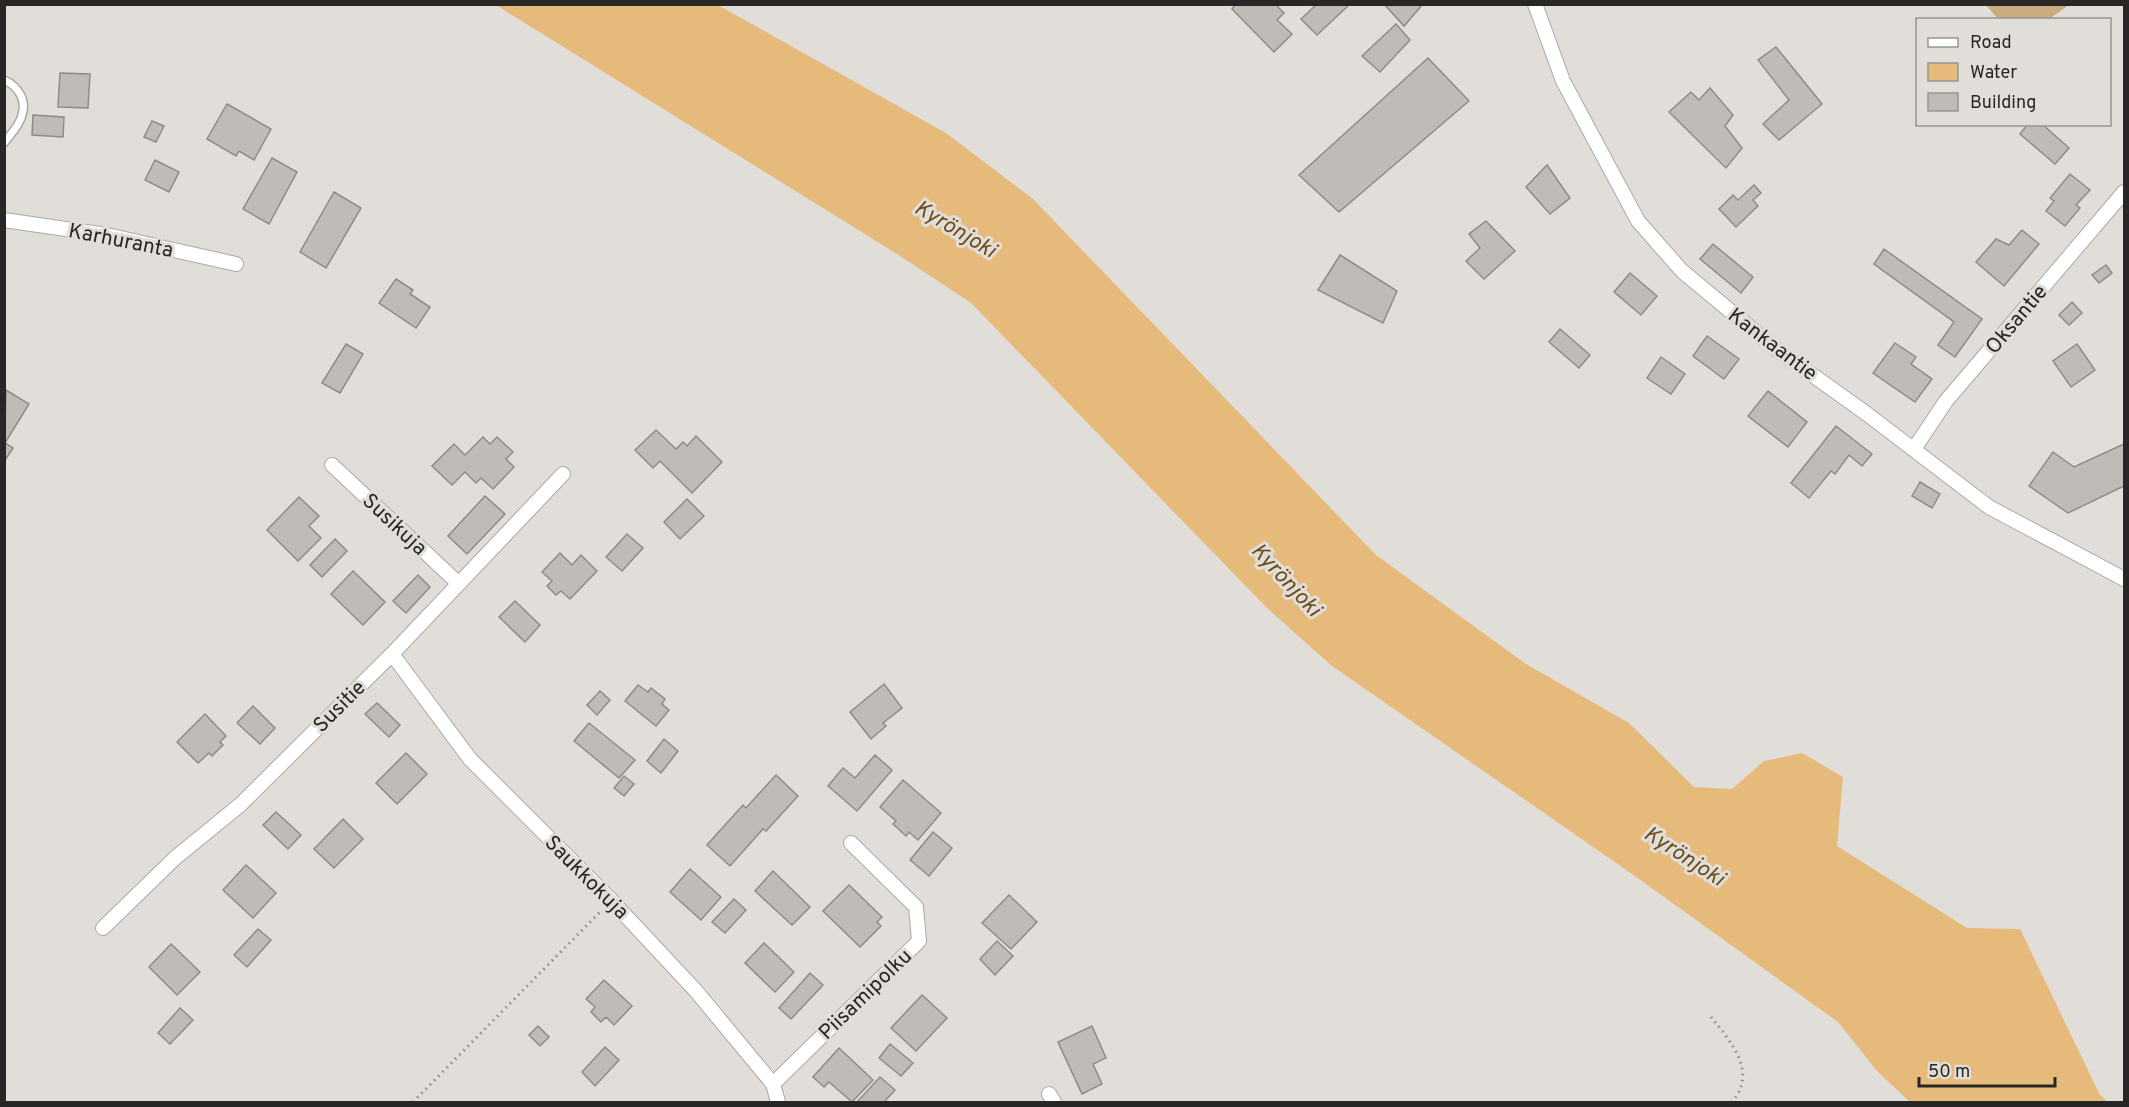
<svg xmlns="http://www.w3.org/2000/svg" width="2129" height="1107" font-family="Overpass,sans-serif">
<rect width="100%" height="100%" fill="#e1ded9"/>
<polygon fill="#caac80" points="1986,5 2069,5 2049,19 1998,19"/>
<polygon fill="#e6ba7b" points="496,5 718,5 946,133 1033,199 1376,555 1526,664 1629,723 1694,787 1732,789 1764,761 1802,753 1843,777 1837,846 1967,928 2020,929 2100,1095 2108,1102 1910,1102 1877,1071 1838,1022 1632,874 1332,666 1267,608 971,303 897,254"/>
<g fill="#bfbcb8" stroke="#8f8c88" stroke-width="1.5">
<polygon points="1236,4 1275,4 1284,13 1277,20 1292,34 1274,52 1232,9"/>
<polygon points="1317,4 1350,4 1317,35 1301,19"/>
<polygon points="1384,4 1423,4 1404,26"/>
<polygon points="1396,24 1410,40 1380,72 1362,56"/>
<polygon points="1776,47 1822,104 1779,140 1763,124 1789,100 1758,60"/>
<polygon points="1428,58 1469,101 1339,212 1299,175"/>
<polygon points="60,73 90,74 88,108 58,107"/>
<polygon points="1710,88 1733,115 1725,126 1742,148 1726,168 1669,112 1691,92 1699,100"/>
<polygon points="227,104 271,129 254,160 239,151 236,156 207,139"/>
<polygon points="33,115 64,117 63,137 32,135"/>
<polygon points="152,121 164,126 156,142 144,137"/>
<polygon points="2028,124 2042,124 2069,148 2055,164 2020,134"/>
<polygon points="272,158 297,172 269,224 243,209"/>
<polygon points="155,160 179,172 169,192 145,180"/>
<polygon points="1547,165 1570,198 1550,214 1526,187"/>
<polygon points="2070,174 2090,190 2076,205 2080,208 2065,226 2046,211 2054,201 2050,198"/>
<polygon points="1754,185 1761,193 1753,200 1758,206 1736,227 1719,209 1733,195 1738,200"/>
<polygon points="334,192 361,208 326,268 300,252"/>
<polygon points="1486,221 1515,251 1484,279 1466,261 1480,248 1469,234"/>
<polygon points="2022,230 2039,244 2004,286 1976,262 1996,239 2009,245"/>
<polygon points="1713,244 1753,277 1741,293 1700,259"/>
<polygon points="1884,249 1982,319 1955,357 1938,345 1954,322 1874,264"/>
<polygon points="1340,255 1397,291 1383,323 1318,290"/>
<polygon points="2106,265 2112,273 2099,283 2092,275"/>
<polygon points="1630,273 1657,296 1641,315 1614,292"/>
<polygon points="396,279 413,290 410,294 430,307 416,328 379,303"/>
<polygon points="2072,302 2082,313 2069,325 2059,315"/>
<polygon points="1560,329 1590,355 1579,368 1549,342"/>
<polygon points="1707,336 1739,359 1724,379 1693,356"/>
<polygon points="1895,343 1916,357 1911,364 1932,379 1915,402 1873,373"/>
<polygon points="346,344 363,354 340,393 322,383"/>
<polygon points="2077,344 2095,370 2071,387 2053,361"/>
<polygon points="1661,357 1685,374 1671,394 1647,378"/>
<polygon points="6,390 29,404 5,443 13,448 4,462"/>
<polygon points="1768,391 1807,422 1788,447 1748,416"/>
<polygon points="1836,426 1872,454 1862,466 1849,455 1835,474 1831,471 1809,498 1791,483"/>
<polygon points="656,430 676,449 683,442 687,446 696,436 722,462 692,493 660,461 653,468 635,450"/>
<polygon points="483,437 490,444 497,437 513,452 506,459 514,467 493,489 481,478 476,483 465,472 452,485 432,466 454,444 465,455"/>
<polygon points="2124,444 2124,486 2068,513 2029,486 2053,452 2074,467"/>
<polygon points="1920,482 1940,494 1932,508 1912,496"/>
<polygon points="485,496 505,514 467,554 448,536"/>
<polygon points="299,497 319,516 309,526 321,538 298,561 267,530"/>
<polygon points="687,499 704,516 680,539 664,522"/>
<polygon points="627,534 643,548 622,571 606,557"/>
<polygon points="335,539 347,551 322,577 310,565"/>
<polygon points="560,553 572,565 581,555 597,571 570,599 561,591 556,595 547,586 552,581 542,572"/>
<polygon points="353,571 385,602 363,625 331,594"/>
<polygon points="418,575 430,587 406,613 393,601"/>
<polygon points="515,601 540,625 525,642 499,617"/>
<polygon points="884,684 902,708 883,723 886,726 871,739 850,712"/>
<polygon points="638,685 648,692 651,688 665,699 662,704 669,710 656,726 625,701"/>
<polygon points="600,691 610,700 597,715 587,705"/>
<polygon points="377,703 400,725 389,737 365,714"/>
<polygon points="253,706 275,728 260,744 237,723"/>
<polygon points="205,714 226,736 220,742 223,745 212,756 209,753 198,763 177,742"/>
<polygon points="589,723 635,760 619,778 574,741"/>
<polygon points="664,739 678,751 661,773 647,761"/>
<polygon points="406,753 427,774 397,804 376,783"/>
<polygon points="875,755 892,770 857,811 828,786 843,768 855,778"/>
<polygon points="776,775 798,796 766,831 763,829 730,866 707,845 743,805 746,808"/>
<polygon points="624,776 634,784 624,796 614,788"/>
<polygon points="903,780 941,813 918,840 909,832 906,836 893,824 896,821 880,807"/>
<polygon points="276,812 301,835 288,849 263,825"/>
<polygon points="343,819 363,839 334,868 314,849"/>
<polygon points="933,832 952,848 929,876 910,860"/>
<polygon points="246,865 276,893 253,918 223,890"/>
<polygon points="690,869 721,897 701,920 670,892"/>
<polygon points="773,871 810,907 792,925 755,891"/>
<polygon points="849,885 882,917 877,922 881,926 860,947 823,911"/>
<polygon points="1009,895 1037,922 1011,949 982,923"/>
<polygon points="734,899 746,910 725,933 712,922"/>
<polygon points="258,929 271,940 247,967 234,955"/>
<polygon points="997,941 1013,956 995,975 980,959"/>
<polygon points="764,943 794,972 775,992 745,963"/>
<polygon points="171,944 200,972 177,995 149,967"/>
<polygon points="810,973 823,985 791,1019 779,1008"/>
<polygon points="604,980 632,1006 614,1025 606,1017 601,1022 591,1012 595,1007 586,999"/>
<polygon points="922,995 947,1018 916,1051 891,1028"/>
<polygon points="180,1008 193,1020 170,1044 158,1033"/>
<polygon points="538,1026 549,1037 540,1046 529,1035"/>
<polygon points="1092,1026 1106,1058 1093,1064 1102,1084 1082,1094 1058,1042"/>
<polygon points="890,1044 913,1063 901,1076 879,1058"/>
<polygon points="605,1047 619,1060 595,1086 582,1072"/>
<polygon points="839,1048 873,1080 852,1102 829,1082 824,1087 813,1077"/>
<polygon points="880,1077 895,1090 884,1102 857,1102"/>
</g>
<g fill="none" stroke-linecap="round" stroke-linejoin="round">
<g stroke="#aca9a5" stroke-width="10">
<path id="service" d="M4 80C18 86 27 100 22 115 20 125 10 135 4 143"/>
</g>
<g stroke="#aca9a5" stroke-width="16">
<g id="minor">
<polyline points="1535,4 1563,81 1638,221 1682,271 1776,349 1867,414 1989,507 2124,579"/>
<polyline points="4,220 107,235 236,264"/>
<polyline points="1914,449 1946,401 2124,192"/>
<polyline points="332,465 458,583"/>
<polyline points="392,654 470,759 611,900 696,991 773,1084 778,1102"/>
<polyline points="103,928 175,858 240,805 392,654 563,474"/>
<polyline points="773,1084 919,941 916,907 851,843"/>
<polyline points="1049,1094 1054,1102"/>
</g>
</g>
<g stroke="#8e8c88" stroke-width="3" stroke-dasharray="1.5 4.5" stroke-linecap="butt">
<path d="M1711 1017C1731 1042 1758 1072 1732 1102"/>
<polyline points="413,1102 601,911"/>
</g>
<use href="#service" stroke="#fff" stroke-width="7"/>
<use href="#minor" stroke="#fff" stroke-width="14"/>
</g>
<g text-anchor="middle" stroke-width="6" stroke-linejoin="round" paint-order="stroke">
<g font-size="21" fill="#282725" stroke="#e1ded9">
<text transform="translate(121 240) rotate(11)" y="7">Karhuranta</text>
<text transform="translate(2016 319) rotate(-50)" y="7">Oksantie</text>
<text transform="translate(1773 344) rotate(37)" y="7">Kankaantie</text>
<text transform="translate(395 524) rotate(43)" y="7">Susikuja</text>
<text transform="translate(339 706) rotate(-45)" y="7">Susitie</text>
<text transform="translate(587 877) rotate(45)" y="7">Saukkokuja</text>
<text transform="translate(865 994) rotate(-44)" y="7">Piisamipolku</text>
</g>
<g font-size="22" font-style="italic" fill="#6a4c1c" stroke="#e1ded9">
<text transform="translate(956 228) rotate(31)" y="8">Kyrönjoki</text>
<text transform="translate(1287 579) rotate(47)" y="8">Kyrönjoki</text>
<text transform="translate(1685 855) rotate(33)" y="8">Kyrönjoki</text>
</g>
</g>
<rect width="2129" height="1107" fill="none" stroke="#282725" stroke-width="12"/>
<rect x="1916" y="18" width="195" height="108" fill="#e1ded9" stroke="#979591" stroke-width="1.5"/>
<rect x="1928" y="38" width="30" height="9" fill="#ffffff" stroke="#979591" stroke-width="1.5"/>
<text x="1970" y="48" font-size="18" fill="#282725">Road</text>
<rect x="1928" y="63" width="30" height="18" fill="#e6ba7b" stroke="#979591" stroke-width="1.5"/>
<text x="1970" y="78" font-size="18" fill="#282725">Water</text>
<rect x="1928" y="93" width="30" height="18" fill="#bfbcb8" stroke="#979591" stroke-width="1.5"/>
<text x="1970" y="108" font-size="18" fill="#282725">Building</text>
<path d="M1919 1077v9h136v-9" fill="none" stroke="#282725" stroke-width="3"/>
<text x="1928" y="1077" font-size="18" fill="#282725" stroke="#e1ded9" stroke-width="4.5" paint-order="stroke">50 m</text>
</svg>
